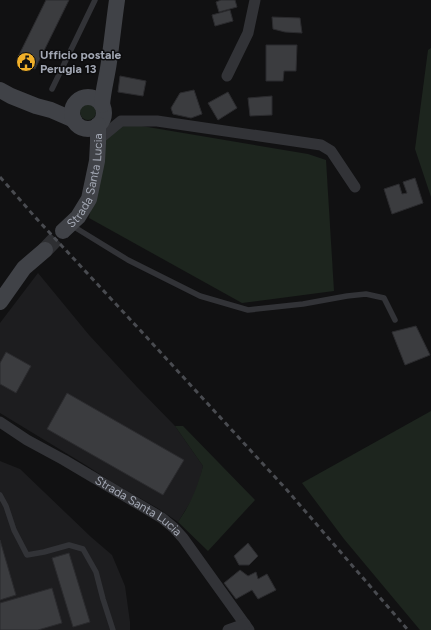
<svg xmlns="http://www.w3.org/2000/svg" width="431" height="630" font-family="Figtree,sans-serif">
<rect width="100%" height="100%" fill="#111112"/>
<g fill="#1d1d1f">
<polygon points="38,273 89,335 137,387 175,426 203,466 199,483 193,498 178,522 159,509 112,482 84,464 0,413 0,323"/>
<polygon points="0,461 20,469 91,537 112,555 125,586 130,622 130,630 0,630"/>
</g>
<g fill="#1d251e">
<polygon points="431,48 431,197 415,149 428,50"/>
<circle cx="88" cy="112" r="8"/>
<polygon points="124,123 308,154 326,160 334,291 242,303 89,218 106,139"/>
<polygon points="431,411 431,630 420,630 344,539 302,483"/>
<path d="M175 426H183L255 500 208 551 178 522C191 503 197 489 203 466Z"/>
</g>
<g fill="#3b3c3f" stroke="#2b2b2e">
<polygon points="46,0 69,0 35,69 16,61"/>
<polygon points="221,0 235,0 237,7 219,12 216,2"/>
<polygon points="230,10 233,21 215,26 212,15"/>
<polygon points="272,17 300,18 302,33 285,32 273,29"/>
<polygon points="266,45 297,45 296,71 284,71 283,81 266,81"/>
<polygon points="120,76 146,81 143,96 118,92"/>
<polygon points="194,90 202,114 191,118 173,114 171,108 180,93"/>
<polygon points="228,92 237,108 218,120 208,103"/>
<polygon points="272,96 272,115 250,116 248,98"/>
<polygon points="415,178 423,203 392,214 384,189 399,184 402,194 407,193 403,182"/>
<polygon points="416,326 430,355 405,365 392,332"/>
<polygon points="6,352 31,366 16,393 0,384 0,363"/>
<polygon points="67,393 184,460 163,495 47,429"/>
<polygon points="0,540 16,595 0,600"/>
<polygon points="248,543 258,556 249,565 239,565 234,556"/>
<polygon points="69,553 90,622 73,627 52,558"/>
<polygon points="240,570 248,576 256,572 258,579 267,574 276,590 258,599 252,590 236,599 224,583"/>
<polygon points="52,588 62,623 38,630 0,630 0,603"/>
</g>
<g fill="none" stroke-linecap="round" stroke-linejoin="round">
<polyline stroke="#2e2f32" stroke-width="16" stroke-dasharray="16 8" stroke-linecap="butt" points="45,250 63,231"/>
<g stroke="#323337" stroke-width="5.5">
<polyline points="52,89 95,0"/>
<polyline points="71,225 128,260 200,296 248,310 303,304 347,296 366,294 384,298 395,320"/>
<polyline points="0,495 6,506 14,530 27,555 44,552 69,545 83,549 96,572 103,599 113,630"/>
</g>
<g stroke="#323337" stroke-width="11">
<polyline points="227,76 248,33 255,0"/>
<polyline points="98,140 121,121 157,121 294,141 321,145 331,151 355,187"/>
<path id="s1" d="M0 422 27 440 64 460 162 518 174 528 183 538 249 630"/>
<polyline points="228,630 245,624"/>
</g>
<g stroke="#404247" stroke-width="16">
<polyline points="0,90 11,96 36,106 51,110 74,120"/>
<circle cx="88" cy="113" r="16"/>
<path d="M102 105C103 90 107 77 109 62 112 41 114 21 117 0"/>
<path id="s2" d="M63 231 78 217 89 199 97 161 98 143V125"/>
<polyline points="0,302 24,268 45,250"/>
</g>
<polyline stroke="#494b50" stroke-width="3" stroke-dasharray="5 4" stroke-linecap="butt" points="0,177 35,217 140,330 286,489 408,630"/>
</g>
<defs>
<g id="civic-disc" transform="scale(1)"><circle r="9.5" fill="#f1b02a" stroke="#0c0c0d"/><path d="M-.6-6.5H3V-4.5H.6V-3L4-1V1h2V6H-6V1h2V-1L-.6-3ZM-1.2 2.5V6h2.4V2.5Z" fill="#111"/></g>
</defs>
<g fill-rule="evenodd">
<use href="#civic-disc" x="26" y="62"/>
</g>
<g text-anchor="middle" stroke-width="3" stroke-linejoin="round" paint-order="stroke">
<g font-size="12" font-weight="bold" fill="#a2a7b3" stroke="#0c0c0d" text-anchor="start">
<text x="40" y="59">Ufficio postale<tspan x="40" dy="14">Perugia 13</tspan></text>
</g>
<g font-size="12" fill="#a2a7b3" stroke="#0c0c0d">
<text dy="4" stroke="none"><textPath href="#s2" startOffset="58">Strada Santa Lucia</textPath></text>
<text dy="4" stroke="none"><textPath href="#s1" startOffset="162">Strada Santa Lucia</textPath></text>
</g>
</g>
</svg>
